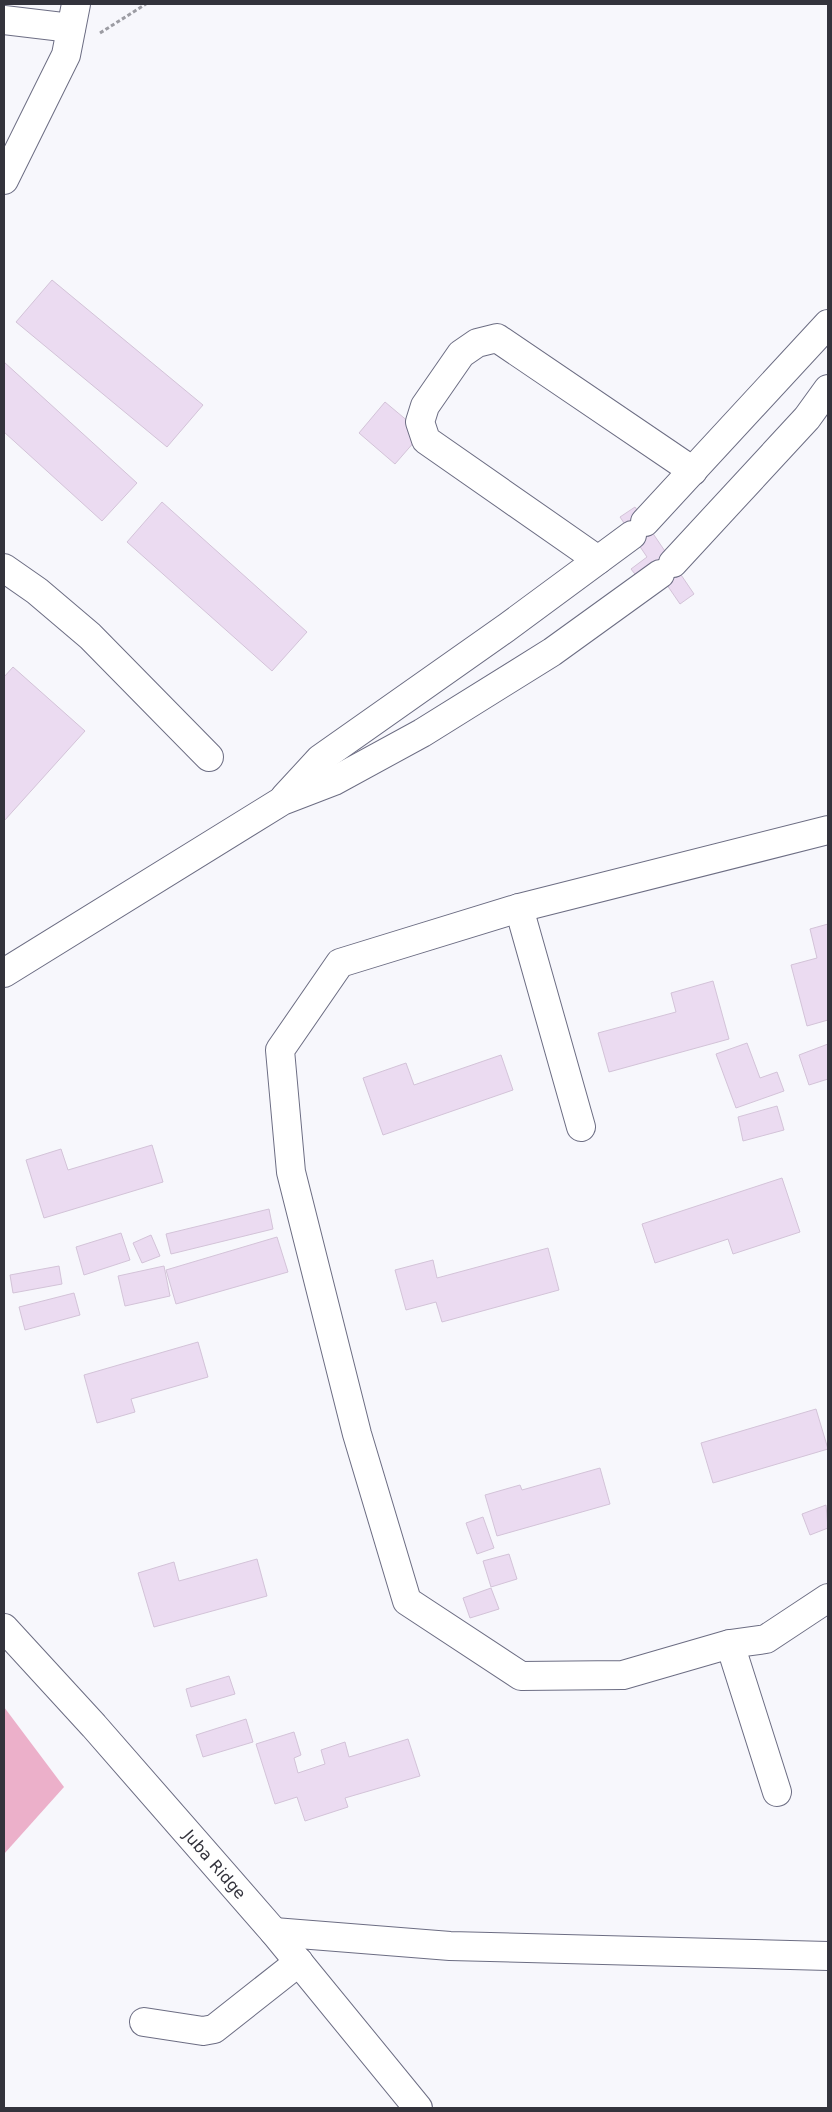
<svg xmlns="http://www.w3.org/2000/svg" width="832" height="2112" font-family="'DejaVu Sans',sans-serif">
<rect width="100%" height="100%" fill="#f7f7fc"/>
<polygon fill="#ecb0ca" points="4,1707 64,1787 4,1854"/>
<g fill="#ebdbf1" stroke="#d3c3d8">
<polygon points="52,280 203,405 167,447 16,322"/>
<polygon points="4,362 137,483 102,521 4,432"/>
<polygon points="385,402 422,433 395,464 359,433"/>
<polygon points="162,502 307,632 272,671 127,542"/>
<polygon points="635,507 694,594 680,604 654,566 638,578 631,569 647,557 620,517"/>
<polygon points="13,667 85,731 4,821 4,677"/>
<polygon points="828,924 828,1020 807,1026 791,965 817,958 810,929"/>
<polygon points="713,981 729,1039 609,1072 598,1033 676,1012 671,993"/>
<polygon points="747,1043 760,1078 777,1072 784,1091 736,1108 716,1054"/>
<polygon points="828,1044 828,1079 809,1085 799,1055"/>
<polygon points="501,1055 513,1090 383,1135 363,1078 406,1063 414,1085"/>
<polygon points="777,1106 784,1130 743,1141 738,1117"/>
<polygon points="152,1145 163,1182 44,1218 26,1160 61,1149 68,1170"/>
<polygon points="782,1178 800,1232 733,1254 728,1239 655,1263 642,1224"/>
<polygon points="269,1209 273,1229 171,1254 166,1234"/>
<polygon points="121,1233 130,1260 84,1275 76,1247"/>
<polygon points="151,1235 160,1256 142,1263 133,1243"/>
<polygon points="277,1237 288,1272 176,1304 166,1270"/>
<polygon points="548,1248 559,1290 442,1322 436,1302 406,1310 395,1270 433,1260 437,1278"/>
<polygon points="59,1266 62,1284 13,1293 10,1275"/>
<polygon points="164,1266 170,1296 125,1306 118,1276"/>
<polygon points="74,1293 80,1315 25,1330 19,1307"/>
<polygon points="198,1342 208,1377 131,1399 135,1412 97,1423 84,1375"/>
<polygon points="816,1409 828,1449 713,1483 701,1443"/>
<polygon points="600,1468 610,1504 497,1536 485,1495 520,1485 522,1490"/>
<polygon points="826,1505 828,1528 810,1535 802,1514"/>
<polygon points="483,1517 494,1548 477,1554 466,1523"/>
<polygon points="509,1554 517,1579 491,1587 483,1561"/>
<polygon points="257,1559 267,1596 154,1627 138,1573 174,1562 179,1581"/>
<polygon points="491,1588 499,1609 470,1618 463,1598"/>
<polygon points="229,1676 235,1694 191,1707 186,1689"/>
<polygon points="246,1719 253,1742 203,1757 196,1735"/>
<polygon points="294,1732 301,1755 294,1758 298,1773 325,1764 321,1750 345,1742 349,1757 408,1739 420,1776 345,1798 348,1807 305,1821 297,1797 275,1804 256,1744"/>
</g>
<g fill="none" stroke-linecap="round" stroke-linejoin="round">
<g stroke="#6c6d83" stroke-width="30">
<g id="minor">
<polyline points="4,20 71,28"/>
<polyline points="4,180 66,55 76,4"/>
<polyline points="645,522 828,324"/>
<polyline points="598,560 426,440 420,422 425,406 461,354 477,343 497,338 693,471"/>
<polyline points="673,563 807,418 828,389"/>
<polyline points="4,568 37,591 90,636 209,757"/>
<polyline points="285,797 320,759 506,628 632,535"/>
<polyline points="828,830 519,908 340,963 280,1050 291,1172 357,1434 407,1601 521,1676 623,1675 730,1644 766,1639 828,1598"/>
<polyline points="519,908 581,1127"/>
<polyline points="4,973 282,801 334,781 422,733 552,652 660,574"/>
<polyline points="4,1628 94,1726 274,1932 418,2108"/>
<polyline points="730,1644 777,1792"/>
<polyline points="274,1932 450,1946 828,1956"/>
<polyline points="144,2022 203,2031 214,2029 299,1962"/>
</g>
</g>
<polyline stroke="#9c9ca3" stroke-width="3" stroke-dasharray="4 2.5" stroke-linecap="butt" points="100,33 146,4"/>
<use href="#minor" stroke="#fff" stroke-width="28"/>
</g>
<g text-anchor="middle" stroke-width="5" stroke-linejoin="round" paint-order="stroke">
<g font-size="16" fill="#33333c" stroke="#fff">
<text transform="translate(215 1864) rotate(49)" y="6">Juba Ridge</text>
</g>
</g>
<rect width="832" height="2112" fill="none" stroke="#33333c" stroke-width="10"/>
</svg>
